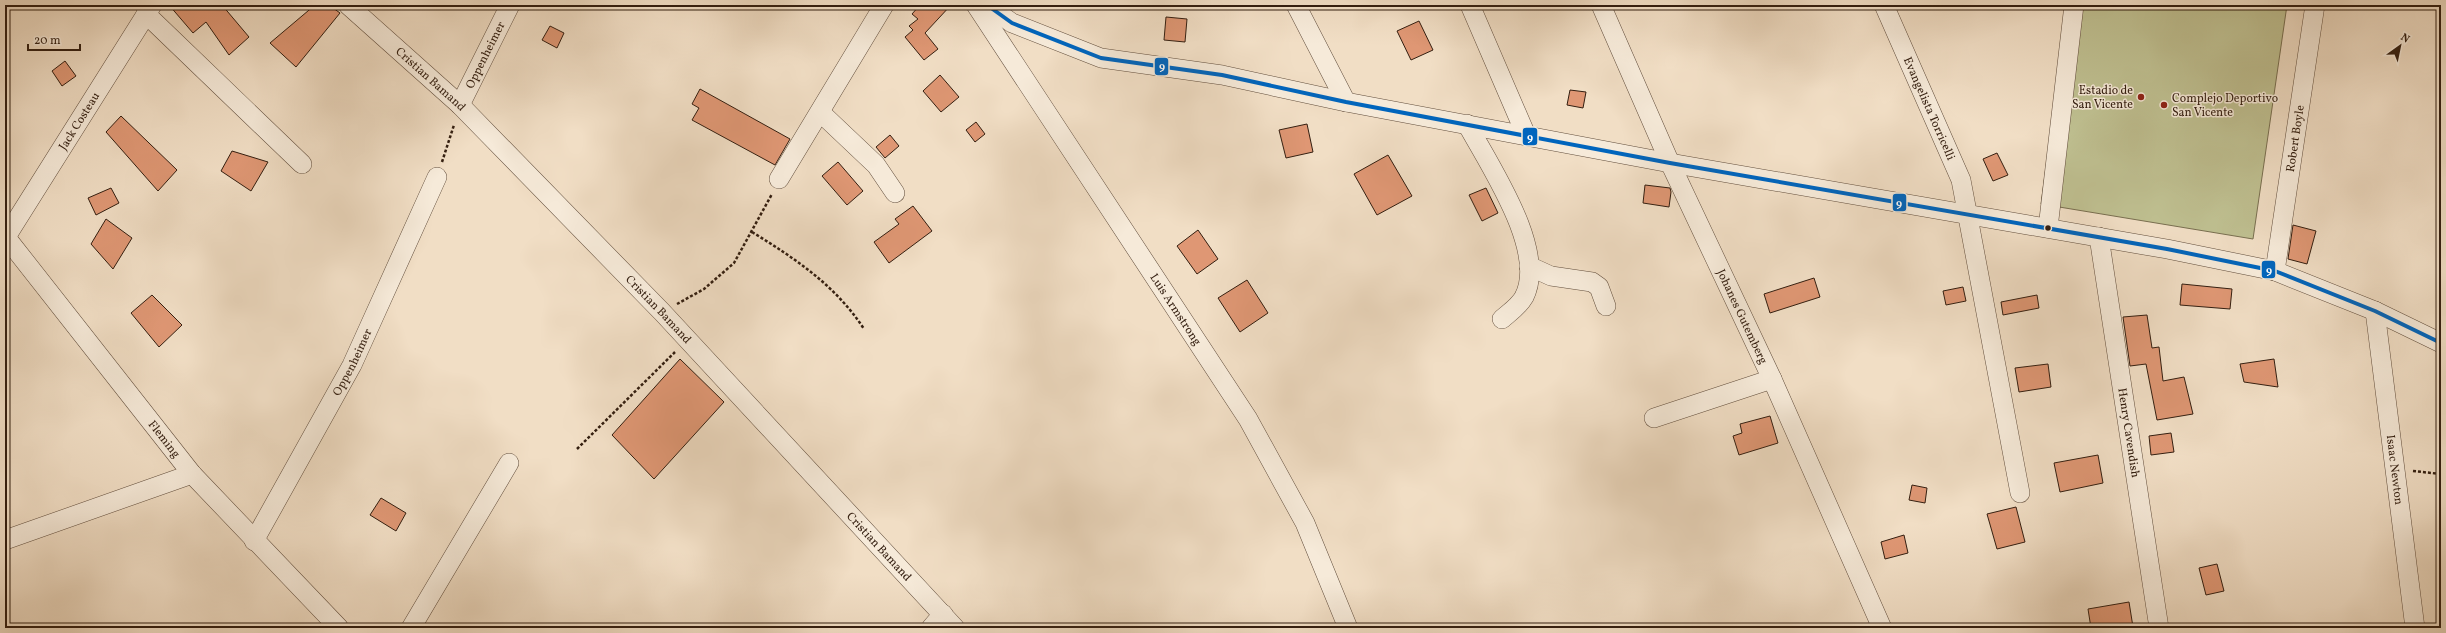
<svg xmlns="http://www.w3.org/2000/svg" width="2446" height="633" font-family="Vollkorn,serif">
<rect width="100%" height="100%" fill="#f1dec5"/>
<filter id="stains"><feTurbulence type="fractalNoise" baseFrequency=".005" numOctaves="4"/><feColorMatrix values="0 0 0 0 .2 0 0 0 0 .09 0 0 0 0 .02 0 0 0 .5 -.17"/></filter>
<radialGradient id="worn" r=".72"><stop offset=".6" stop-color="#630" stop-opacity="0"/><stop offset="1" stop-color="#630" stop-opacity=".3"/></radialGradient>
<polygon fill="#bfc091" stroke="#796f50" points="2068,5 2287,5 2253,239 2041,204"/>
<g fill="#df9774" stroke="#331e10">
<polygon points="169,5 222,5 249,37 229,55 206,22 193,33"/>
<polygon points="315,5 329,5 340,13 296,67 270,43"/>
<polygon points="920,5 951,5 925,33 938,49 924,60 905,37 913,30 909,26 918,19 912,14"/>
<polygon points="1166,17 1187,19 1185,42 1164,40"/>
<polygon points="1419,21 1433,50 1411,60 1397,31"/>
<polygon points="550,26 564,33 557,48 542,40"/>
<polygon points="65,61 76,76 62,86 52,71"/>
<polygon points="940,75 959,97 941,112 923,91"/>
<polygon points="700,89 790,139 775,165 692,120 699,108 692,104"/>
<polygon points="1570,90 1586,92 1583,108 1567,105"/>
<polygon points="121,116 177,170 158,191 106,132"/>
<polygon points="976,122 985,134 975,142 966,130"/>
<polygon points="1307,124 1313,152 1286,158 1279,130"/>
<polygon points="890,135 899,146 885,158 876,147"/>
<polygon points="232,151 268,162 251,191 221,171"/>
<polygon points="1997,153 2008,175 1993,181 1983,159"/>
<polygon points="1388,155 1412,196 1377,215 1354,174"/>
<polygon points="838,162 863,191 847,205 822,176"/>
<polygon points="1645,185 1670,188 1671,192 1669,207 1643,203"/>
<polygon points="111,188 119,203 96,215 88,198"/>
<polygon points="1486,188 1498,213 1482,221 1469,195"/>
<polygon points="913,206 932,231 889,263 874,242 899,224 895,219"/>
<polygon points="106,219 132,238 113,269 91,244"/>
<polygon points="2293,225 2316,231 2307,264 2288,259"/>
<polygon points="1198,230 1218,259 1197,274 1177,246"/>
<polygon points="1814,278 1820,297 1770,313 1764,294"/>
<polygon points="1247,280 1268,313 1240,332 1218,298"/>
<polygon points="2182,284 2232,289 2230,309 2180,305"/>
<polygon points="1963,287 1966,301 1946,305 1943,291"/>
<polygon points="152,295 182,325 159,347 131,313"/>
<polygon points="2037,295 2039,308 2003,315 2001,302"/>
<polygon points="2147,315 2152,348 2159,347 2163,381 2184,377 2193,414 2157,420 2146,364 2130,366 2123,317"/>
<polygon points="680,359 724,402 654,479 612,435"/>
<polygon points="2274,359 2278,387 2244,382 2240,364"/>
<polygon points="2048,364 2051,387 2019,392 2015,368"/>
<polygon points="1770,416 1778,443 1739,455 1733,436 1742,433 1740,424"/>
<polygon points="2171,433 2174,452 2151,455 2149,436"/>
<polygon points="2098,455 2103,483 2060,492 2054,463"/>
<polygon points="1912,485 1927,488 1925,503 1909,500"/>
<polygon points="381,498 406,513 396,531 370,515"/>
<polygon points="2016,507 2025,542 1997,549 1987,514"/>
<polygon points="1904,535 1908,553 1885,559 1881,542"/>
<polygon points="2217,564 2224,591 2206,595 2199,568"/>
<polygon points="2129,602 2133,627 2091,628 2088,609"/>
</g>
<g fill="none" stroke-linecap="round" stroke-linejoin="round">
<g stroke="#624e3d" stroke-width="20">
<g id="minor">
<path id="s1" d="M348 5 460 105 662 312 955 628"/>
<path id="s2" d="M976 5 1248 419 1305 523 1348 628"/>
<polyline points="987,5 1012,23 1101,58 1222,75 1346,102 1670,163 2167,249 2275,271 2375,311 2441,343"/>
<polyline points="1296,5 1346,102"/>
<polyline points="1470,5 1526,135"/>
<path id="s3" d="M1601 5 1670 163 1772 379 1882 628"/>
<path id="s4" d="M1884 5 1961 180 2020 493"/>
<polyline points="146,14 302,164"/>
<path id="s5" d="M460 105 510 5"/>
<polyline points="820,112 876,165 895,193"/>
<path d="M1467 124C1489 165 1548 251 1524 297 1519 306 1510 312 1502 319"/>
<polyline points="779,179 884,5"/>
<polyline points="2048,228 2074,5"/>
<path id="s6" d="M5 236 192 474 339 628"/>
<path id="s7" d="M6 237 152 5"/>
<path id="s8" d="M2099 237 2159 628"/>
<polyline points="1529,266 1551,276 1592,282 1599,287 1606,306"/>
<path id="s9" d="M2275 271 2315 5"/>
<path id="s10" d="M2375 311 2415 628"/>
<polyline points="1654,418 1772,379"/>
<polyline points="5,540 192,474"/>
<path id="s11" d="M254 541 352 365 437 177"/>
<polyline points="411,628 509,463"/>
<polyline points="931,628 943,614"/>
</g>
</g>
<g stroke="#331e10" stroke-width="2.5" stroke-dasharray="3 2" stroke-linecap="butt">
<polyline points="442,162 454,125"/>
<path d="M752 232C796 259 836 286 864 329"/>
<polyline points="677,304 704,289 734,263 772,194"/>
<polyline points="577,449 675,352"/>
<polyline points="2413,471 2441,474"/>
</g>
<use href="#minor" stroke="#f6ead9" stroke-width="19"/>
<g stroke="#f6ead9" stroke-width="7">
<polyline id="bus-1" points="987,5 1012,23 1101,58 1222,75 1346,102 1670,163 2167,249 2275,271 2375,311 2441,343"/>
</g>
<use href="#bus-1" stroke="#0065bd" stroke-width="4"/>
</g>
<g fill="#8f2418" stroke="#f6ead9" stroke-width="1.5">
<circle cx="2141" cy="97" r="4"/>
<circle cx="2164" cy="105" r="4"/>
</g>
<circle fill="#331e10" stroke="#f6ead9" stroke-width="1.5" cx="2048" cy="228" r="3.5"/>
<g text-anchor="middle" stroke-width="3" stroke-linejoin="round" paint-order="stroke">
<g font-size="12" fill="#331e10" stroke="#f6ead9">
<text dy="4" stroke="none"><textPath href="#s5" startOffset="56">Oppenheimer</textPath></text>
<text dy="4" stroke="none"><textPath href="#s1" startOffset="111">Cristian Bamand</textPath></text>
<text dy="4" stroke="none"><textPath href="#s4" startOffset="113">Evangelista Torricelli</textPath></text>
<text dy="4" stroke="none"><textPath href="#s7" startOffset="137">Jack Costeau</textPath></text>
<text dy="4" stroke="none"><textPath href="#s9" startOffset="134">Robert Boyle</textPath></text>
<text dy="4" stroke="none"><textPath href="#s2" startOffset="364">Luis Armstrong</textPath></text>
<text dy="4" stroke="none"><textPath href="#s1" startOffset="435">Cristian Bamand</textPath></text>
<text dy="4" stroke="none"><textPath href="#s3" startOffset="342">Johanes Gutemberg</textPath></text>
<text dy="4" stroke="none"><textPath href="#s11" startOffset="204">Oppenheimer</textPath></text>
<text dy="4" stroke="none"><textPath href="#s8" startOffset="198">Henry Cavendish</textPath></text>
<text dy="4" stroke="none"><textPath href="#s6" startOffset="258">Fleming</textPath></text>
<text dy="4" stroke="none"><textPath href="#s10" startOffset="160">Isaac Newton</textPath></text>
<text dy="4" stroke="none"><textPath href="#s1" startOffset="759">Cristian Bamand</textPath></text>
</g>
<g font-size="12" fill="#331e10" stroke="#f6ead9" text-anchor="end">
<text x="2133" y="94">Estadio de<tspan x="2133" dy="14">San Vicente</tspan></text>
<text x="2172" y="102" text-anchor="start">Complejo Deportivo<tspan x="2172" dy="14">San Vicente</tspan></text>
</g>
</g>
<g stroke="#f6ead9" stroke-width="1.5">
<rect x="1154" y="57" width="15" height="19" rx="4" fill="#0065bd"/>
<rect x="1522" y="127" width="16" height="19" rx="4" fill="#0065bd"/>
<rect x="1892" y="193" width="15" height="19" rx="4" fill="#0065bd"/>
<rect x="2261" y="260" width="15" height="19" rx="4" fill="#0065bd"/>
</g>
<g font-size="11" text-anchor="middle" font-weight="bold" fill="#fff">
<text x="1162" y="70">9</text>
<text x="1530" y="141">9</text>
<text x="1899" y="207">9</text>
<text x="2269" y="274">9</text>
</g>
<rect width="2446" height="633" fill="none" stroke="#f1dec5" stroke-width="20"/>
<rect x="6" y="6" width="2434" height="621" fill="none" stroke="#331e10" stroke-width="2"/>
<rect x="10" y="10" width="2426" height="613" fill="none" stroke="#331e10"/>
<g transform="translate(2400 46) rotate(33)" stroke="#f6ead9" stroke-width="3" paint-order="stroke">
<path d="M0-3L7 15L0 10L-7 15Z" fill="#331e10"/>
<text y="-6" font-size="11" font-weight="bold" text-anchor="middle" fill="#331e10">N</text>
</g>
<path d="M28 44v6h52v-6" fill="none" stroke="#331e10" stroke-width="2"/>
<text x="34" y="44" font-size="12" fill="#331e10" stroke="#f6ead9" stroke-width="3" paint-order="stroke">20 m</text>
<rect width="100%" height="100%" filter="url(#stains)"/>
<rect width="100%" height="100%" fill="url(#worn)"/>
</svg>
